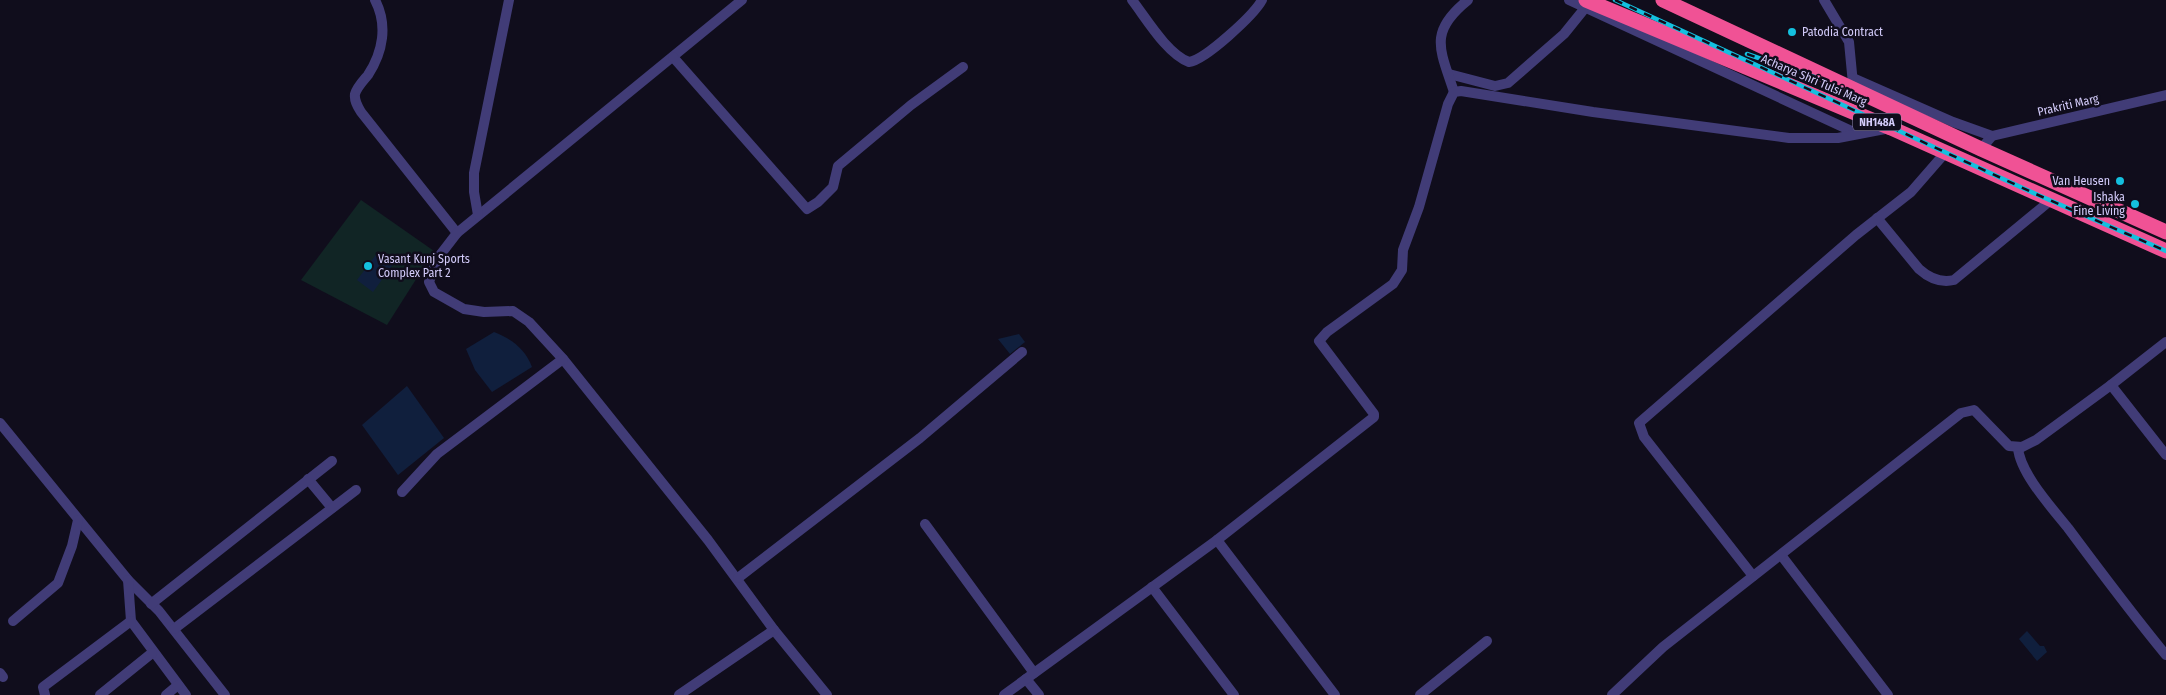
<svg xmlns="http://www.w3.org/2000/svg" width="2166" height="695" font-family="'Fira Sans Condensed',sans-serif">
<rect width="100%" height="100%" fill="#100d1c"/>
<polygon fill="#112525" points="361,200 434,251 387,325 301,280"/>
<g fill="#101f3d">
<polygon points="378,252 394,263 373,292 357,280"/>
<path d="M494 332C512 339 525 349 532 367L492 392 475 370 466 349Z"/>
<polygon points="1019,334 1025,342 1010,354 998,339"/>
<polygon points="407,386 444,438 398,475 362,425"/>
<polygon points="2027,631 2040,646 2044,646 2047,652 2037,661 2019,639"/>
</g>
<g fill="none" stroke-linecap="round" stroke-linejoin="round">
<g stroke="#413c77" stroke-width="10">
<path d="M375 0C388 25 383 52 368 75 364 80 357 87 355 94 354 101 358 107 361 112L457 233"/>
<polyline points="742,0 457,233 437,259 429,282 434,292 464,309 484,312 513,311 529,322 563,359 708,540 774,630 827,695"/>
<path d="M1132 0C1146 18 1167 54 1189 62 1205 60 1254 15 1262 0"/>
<polyline points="1569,0 1858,134"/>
<polyline points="1824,0 1849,42 1853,84"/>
<polyline points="673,57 807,209 818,202 833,187 838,166 911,105 963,67"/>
<polyline points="1449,74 1495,86 1508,83 1564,34 1589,3"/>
<polyline points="1853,78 1953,122 1992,136"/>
<path d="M1454 92C1440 49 1428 32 1468 0"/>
<polyline points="1981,149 1992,136 2166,95"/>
<polyline points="478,215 474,192 474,173 509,0"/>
<path d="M1877 218 1919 269C1929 278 1941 283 1954 280L2051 200"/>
<polyline points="2111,385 2166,455"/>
<polyline points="0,423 128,580 159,611 225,695"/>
<path d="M2018 448C2020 473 2052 508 2068 528 2100 571 2132 614 2166 655"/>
<polyline points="308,479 332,508"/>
<polyline points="402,492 437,454 563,359"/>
<polyline points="925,524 1034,673"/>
<polyline points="1217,540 1335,695"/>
<polyline points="1781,555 1888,695"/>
<polyline points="1753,576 1644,437 1639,423 1856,235 1911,192 1945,153"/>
<polyline points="738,578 920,438 1022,352"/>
<polyline points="128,580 131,621 186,695"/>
<polyline points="1152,587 1234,695"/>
<polyline points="151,604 332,461"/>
<polyline points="13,621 58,583 72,546 78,520"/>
<polyline points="174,629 356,490"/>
<polyline points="0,673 3,677"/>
<polyline points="1026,679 1039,695"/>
<polyline points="45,695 43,687 131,621"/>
<polyline points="100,695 152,653"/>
<polyline points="166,695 178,685"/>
<polyline points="679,695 774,630"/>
<polyline points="1004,695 1217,540 1374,417 1374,414 1319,341 1327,332 1393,284 1402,270 1403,250 1419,207 1448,104 1454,92 1461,91 1593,112 1789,138 1838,138 1890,128"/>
<polyline points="1420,695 1487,641"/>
<polyline points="1612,695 1663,647 1961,413 1974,410 2009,446 2022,447 2036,440 2111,385 2166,342"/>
</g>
<g stroke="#f05295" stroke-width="15">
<polyline points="1586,0 1891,128 2166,251"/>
<polyline points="1663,0 1981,149 2166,232"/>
</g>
<g stroke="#14c0df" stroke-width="4.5">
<g id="rail">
<polyline points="1615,0 2038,195 2166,251"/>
<polyline points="1747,54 1814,77"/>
</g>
</g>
<use href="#rail" stroke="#100d1c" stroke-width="2.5" stroke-dasharray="8" stroke-linecap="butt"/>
</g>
<g fill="#14c0df" stroke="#100d1c" stroke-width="2">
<circle cx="1792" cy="32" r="5"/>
<circle cx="2120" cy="181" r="5"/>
<circle cx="2135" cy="204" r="5"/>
<circle cx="368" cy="266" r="5"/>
</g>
<g text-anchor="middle" stroke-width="5" stroke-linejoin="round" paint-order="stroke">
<rect fill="#100d1c" stroke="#9993b8" stroke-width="1" x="1853" y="113.5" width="48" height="17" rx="4"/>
<g font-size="11" font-weight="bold" fill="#d4ccfb">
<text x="1877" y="126">NH148A</text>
</g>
<g font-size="12" fill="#d4ccfb" stroke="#100d1c" text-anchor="start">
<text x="1802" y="36">Patodia Contract</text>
<text x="2110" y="185" text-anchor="end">Van Heusen</text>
<text x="2125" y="201" text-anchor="end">Ishaka<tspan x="2125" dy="14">Fine Living</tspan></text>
<text x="378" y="263">Vasant Kunj Sports<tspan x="378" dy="14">Complex Part 2</tspan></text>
</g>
<g font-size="12" fill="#d4ccfb" stroke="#100d1c">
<text transform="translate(1814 80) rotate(23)" y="4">Acharya Shri Tulsi Marg</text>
<text transform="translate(2068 105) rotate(-13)" y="4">Prakriti Marg</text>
</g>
</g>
</svg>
